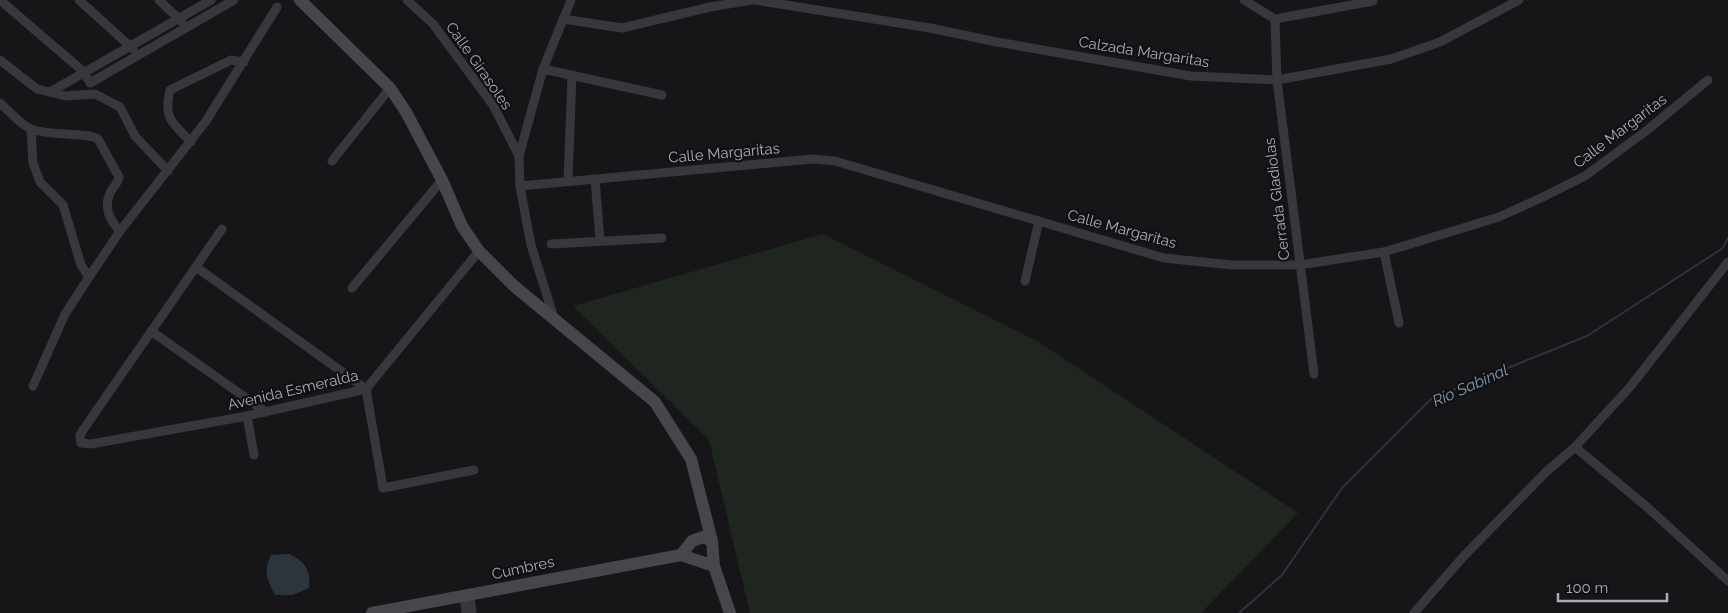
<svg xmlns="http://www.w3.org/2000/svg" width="1728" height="613" font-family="Raleway,sans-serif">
<rect width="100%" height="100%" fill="#161618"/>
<polygon fill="#1e261f" points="823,234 1037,341 1298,513 1201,613 750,613 709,440 573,306"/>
<path fill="#2c353c" d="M289 554C305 561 311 571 309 588L293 595H275C267 580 263 571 271 555Z"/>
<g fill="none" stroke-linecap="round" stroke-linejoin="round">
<polyline stroke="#2c353c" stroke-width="2" points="1239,613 1282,575 1342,488 1431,399 1587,336 1723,248 1728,238"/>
<g stroke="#37383d" stroke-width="9">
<polyline points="0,0 85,73 87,78"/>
<polyline points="79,0 133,49"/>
<polyline points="159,0 182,22"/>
<polyline points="407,0 433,24 493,105 519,156"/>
<polyline points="755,0 930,28 997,42 1191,76 1277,80 1391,59 1440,42 1519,0"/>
<polyline points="1244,0 1275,19 1373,1"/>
<polyline points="563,19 622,28 710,7 752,0"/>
<polyline points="1275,19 1277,80 1314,374"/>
<polyline points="0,60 37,89 66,96 95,94 120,107 135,136 168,171"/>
<polyline points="543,69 662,95"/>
<polyline points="90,83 234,0"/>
<polyline points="50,92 211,0"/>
<path d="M0 103C9 111 20 124 31 129 47 136 88 132 98 139L119 177C118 183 114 186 111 191 103 206 109 220 120 231"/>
<polyline points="31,129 33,163 40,182 63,205 81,265 89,277"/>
<path d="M191 142C172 122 163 119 170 90L231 60 244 62"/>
<polyline points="332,161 390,88"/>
<polyline points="595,179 600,240"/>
<polyline points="568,181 572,75"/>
<polyline points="520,186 813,159 835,161 1164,258 1232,265 1299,265 1384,252 1499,217 1543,197 1585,176 1646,131 1708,80"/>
<polyline points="222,229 83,430 80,435 81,443 91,444 247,416 366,389 479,251"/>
<polyline points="551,244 662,238"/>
<polyline points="1384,252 1399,323"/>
<polyline points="196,267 366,389 383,488 474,470"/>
<polyline points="1025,281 1039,221"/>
<polyline points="352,288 442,180"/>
<polyline points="554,318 531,245 520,186 519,156 543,69 571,0"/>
<polyline points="151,331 266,412"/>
<polyline points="33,386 65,314 89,277 120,231 206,121 277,7"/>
<polyline points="247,416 254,455"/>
<polyline points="1575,447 1647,507 1728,581"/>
<polyline points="470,596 472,613"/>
<polyline points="464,597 466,613"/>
<polyline points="1414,613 1463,557 1546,472 1575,447 1630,387 1728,262"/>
</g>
<g stroke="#45474d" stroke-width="12">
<polyline points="300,0 390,88 406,112 442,180 462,226 479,251 514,286 655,402 691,459 712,541 714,566 730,613"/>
<polyline points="681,555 692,541 703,537 712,541"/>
<polyline points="372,613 681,555 714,566"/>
</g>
</g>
<g text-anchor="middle" stroke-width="4.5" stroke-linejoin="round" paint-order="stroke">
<g font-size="15" fill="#a8adb8" stroke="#111113">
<text transform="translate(1144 52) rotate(9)" y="5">Calzada Margaritas</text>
<text transform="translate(479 66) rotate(55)" y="5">Calle Girasoles</text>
<text transform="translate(1620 131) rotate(-37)" y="5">Calle Margaritas</text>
<text transform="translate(724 153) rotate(-5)" y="5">Calle Margaritas</text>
<text transform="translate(1277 199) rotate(-97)" y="5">Cerrada Gladiolas</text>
<text transform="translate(1122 229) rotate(15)" y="5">Calle Margaritas</text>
<text transform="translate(293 390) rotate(-13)" y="5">Avenida Esmeralda</text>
<text transform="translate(523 568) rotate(-12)" y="5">Cumbres</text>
</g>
<g font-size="16" font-style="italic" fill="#7f9bb3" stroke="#111113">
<text transform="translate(1470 385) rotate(-24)" y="6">Río Sabinal</text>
</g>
</g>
<path d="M1558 593v8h109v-8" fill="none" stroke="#a8adb8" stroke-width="2.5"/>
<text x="1566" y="593" font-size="15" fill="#a8adb8" stroke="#111113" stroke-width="4" paint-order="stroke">100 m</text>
</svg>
